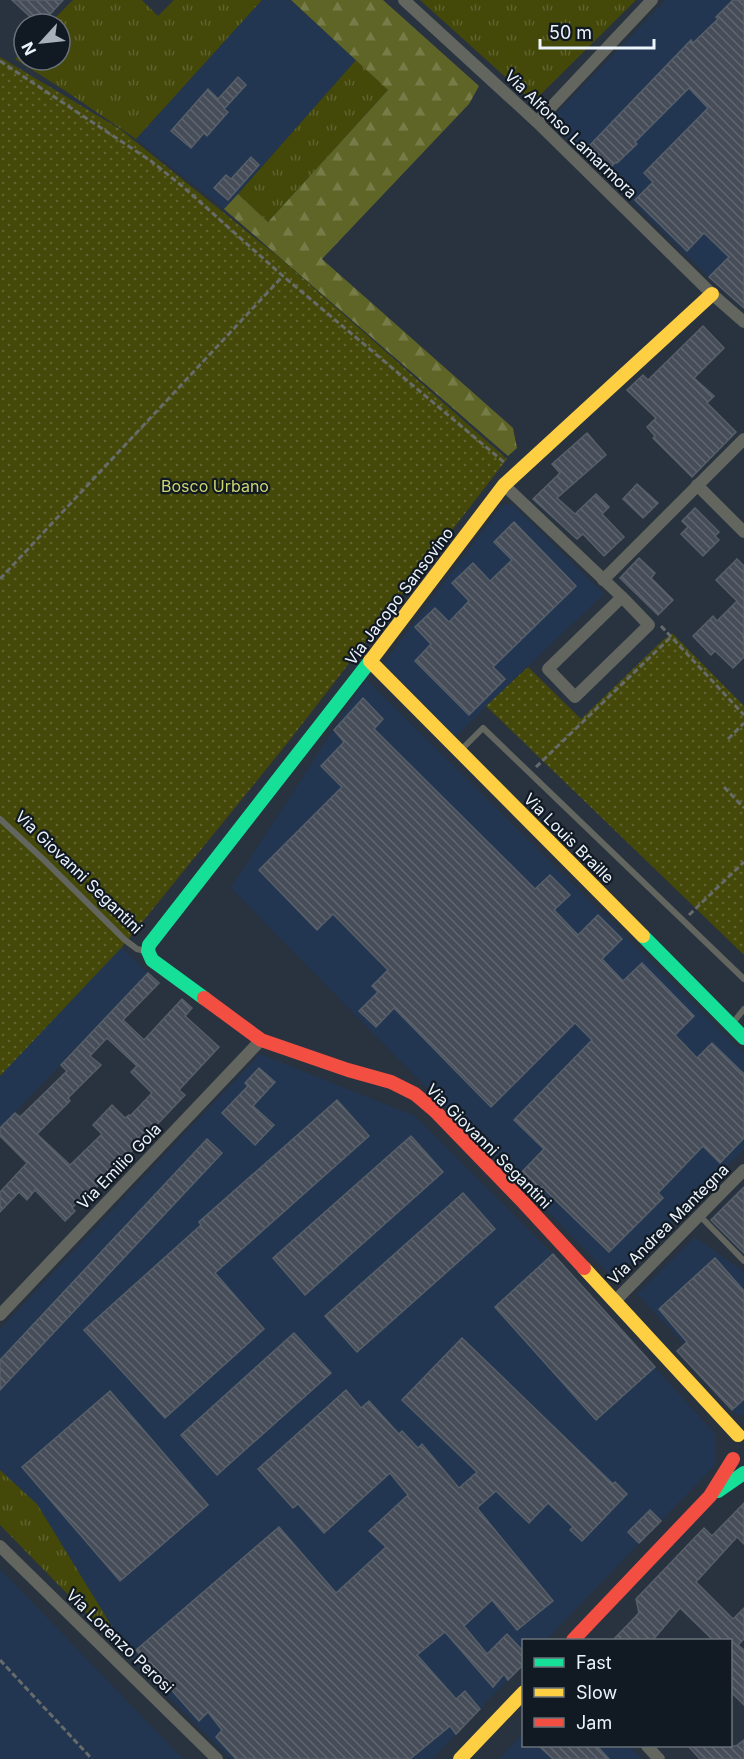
<svg xmlns="http://www.w3.org/2000/svg" width="744" height="1759" font-family="Inter,sans-serif">
<defs>
<pattern id="grass-tufts" width="24" height="20" patternUnits="userSpaceOnUse" patternTransform="scale(1.5)"><rect width="24" height="20" fill="#444809"/><path d="M3 7l-1-3M5 7V3M7 7l1-3M15 17l-1-3M17 17v-4M19 17l1-3" fill="none" stroke="#5f632e"/></pattern>
<pattern id="forest-firs" width="22" height="20" patternUnits="userSpaceOnUse" patternTransform="scale(1.5)"><rect width="22" height="20" fill="#5f6527"/><path d="M5 1l3.5 6h-7zM16 11l3.5 6h-7z" fill="#767c47"/></pattern>
<pattern id="park-dots" width="8" height="8" patternUnits="userSpaceOnUse" patternTransform="scale(1.5)"><rect width="8" height="8" fill="#444809"/><path d="M2 2h.1M6 6h.1" fill="none" stroke="#5f632e" stroke-width="1.8" stroke-linecap="round"/></pattern>
<pattern id="building-back-hatch" width="6" height="6" patternUnits="userSpaceOnUse" patternTransform="scale(1.5)"><rect width="6" height="6" fill="#464d58"/><path d="M-1 5l2 2M0 0l6 6M5-1l2 2" fill="none" stroke="#616771"/></pattern>
</defs>
<rect width="100%" height="100%" fill="#29323f"/>
<g fill="#223651">
<polygon points="262,0 290,0 356,60 224,209 136,139"/>
<polygon points="666,0 744,0 744,308 709,277 549,121"/>
<polygon points="512,504 604,594 486,706 456,737 384,663 502,505"/>
<polygon points="366,679 744,1054 744,1149 615,1280 231,888"/>
<polygon points="121,947 148,973 0,1128 0,1076"/>
<polygon points="260,1054 415,1116 553,1254 716,1435 716,1464 546,1640 524,1640 523,1664 432,1759 231,1759 133,1661 37,1504 0,1470 0,1329"/>
<polygon points="695,1237 744,1272 744,1416 736,1414 677,1351 684,1344 637,1294"/>
<polygon points="0,1569 183,1759 0,1759"/>
<polygon points="523,1733 524,1746 630,1746 642,1759 499,1759"/>
</g>
<g fill="url(#grass-tufts)">
<polygon points="73,0 142,0 158,16 174,0 262,0 136,139 64,90 15,59 24,50 24,60 60,60 60,24 49,24"/>
<polygon points="420,0 636,0 533,102"/>
<polygon points="356,60 388,90 268,222 238,194"/>
<polygon points="0,1470 37,1504 133,1661 0,1525"/>
</g>
<polygon fill="url(#forest-firs)" points="291,0 383,0 479,86 469,104 322,259 513,428 517,448 508,456 224,209 238,194 268,222 388,90"/>
<g fill="url(#park-dots)">
<polygon points="0,57 120,129 281,259 507,459 289,741 122,947 0,1076"/>
<polygon points="672,633 744,706 744,955 486,706 528,667 581,719 662,641"/>
</g>
<g fill="url(#building-back-hatch)" stroke="#575f69" stroke-width="1.5" fill-rule="evenodd">
<polygon points="12,0 63,0 41,24 38,24"/>
<polygon points="733,0 744,0 744,308 709,277 729,257 704,233 687,251 635,200 653,182 644,173 708,108 689,88 635,142 637,144 617,163 616,162 609,169 598,158 600,156 590,145 691,40 693,43 718,19 716,17"/>
<polygon points="238,77 246,85 224,109 228,112 207,136 204,133 191,148 171,131 208,89 218,99"/>
<polygon points="251,157 259,165 228,200 214,188 226,175 231,179"/>
<polygon points="703,326 724,348 694,378 714,396 707,403 736,432 692,477 653,438 655,436 647,427 656,418 627,390 643,375 648,380"/>
<polygon points="587,433 606,455 557,498 575,514 596,494 609,507 602,514 624,537 604,556 583,534 577,539 533,499 560,473 552,464"/>
<polygon points="637,484 658,503 643,518 623,499"/>
<polygon points="695,508 719,532 715,536 719,540 703,556 681,534 688,527 682,521"/>
<polygon points="514,522 576,586 493,667 505,679 469,715 415,661 431,644 415,627 435,608 449,622 469,601 452,583 473,563 490,581 512,560 494,542"/>
<polygon points="639,558 655,573 651,578 673,600 658,615 620,578"/>
<polygon points="737,559 744,566 744,657 733,668 715,651 711,655 693,636 713,616 717,621 737,601 716,580"/>
<polygon points="363,698 383,719 374,729 535,889 550,875 570,895 554,910 578,935 598,915 622,939 602,959 623,981 642,963 694,1016 675,1035 697,1058 712,1043 744,1074 744,1138 720,1163 703,1146 658,1193 663,1198 609,1252 542,1187 537,1192 519,1175 544,1149 514,1120 592,1040 575,1023 491,1107 394,1008 376,1027 359,1011 378,992 372,986 388,970 333,914 317,930 259,870 342,787 321,766 344,742 334,730"/>
<path d="M148 973 159 983 123 1020 144 1040 182 999 192 1008 185 1016 219 1047 179 1090 185 1095 113 1171 95 1189 93 1187 72 1208 75 1211 65 1221 35 1190 27 1200 19 1192 0 1212V1192L27 1163 0 1136V1128L15 1113 20 1117 67 1071 61 1065ZM107 1038 137 1066 131 1072 152 1093 130 1116 129 1115 125 1118 112 1105 93 1125 102 1134 70 1165 37 1134 70 1101 68 1098 101 1065 90 1056Z"/>
<polygon points="259,1068 275,1082 253,1106 274,1125 255,1145 222,1113 248,1086 245,1083"/>
<polygon points="337,1100 369,1136 215,1273 264,1329 165,1418 84,1330 201,1225 199,1222"/>
<polygon points="411,1136 443,1172 305,1295 273,1258"/>
<polygon points="207,1139 222,1153 0,1390 0,1360"/>
<polygon points="744,1187 744,1253 711,1220"/>
<polygon points="463,1193 495,1229 357,1352 325,1316"/>
<polygon points="553,1254 655,1367 596,1420 495,1307"/>
<polygon points="715,1258 744,1291 744,1399 732,1410 677,1351 687,1342 659,1309"/>
<polygon points="294,1333 331,1373 217,1475 181,1435"/>
<polygon points="462,1338 613,1484 615,1482 627,1494 582,1541 570,1530 573,1527 548,1503 529,1523 496,1491 477,1508 553,1601 517,1630 492,1600 464,1626 487,1654 507,1634 524,1652 524,1664 508,1680 504,1674 493,1687 445,1632 417,1655 456,1699 465,1691 480,1709 456,1734 450,1726 410,1759 236,1759 216,1737 222,1730 208,1712 199,1721 136,1650 279,1527 336,1593 386,1547 369,1531 408,1495 390,1473 324,1533 298,1504 293,1508 258,1469 346,1390 361,1408 369,1401 399,1434 402,1431 418,1448 422,1444 459,1488 477,1472 402,1400"/>
<polygon points="110,1391 208,1505 120,1581 22,1467"/>
<polygon points="744,1503 744,1544 737,1537 696,1582 733,1619 744,1608 744,1639 738,1645 744,1650 744,1705 730,1691 730,1641 714,1641 680,1608 652,1641 612,1641 639,1613 636,1599 704,1528 712,1536"/>
<polygon points="650,1510 661,1521 639,1543 628,1532"/>
<polygon points="744,1740 744,1759 700,1759 688,1746 736,1746"/>
<polygon points="539,1746 597,1746 609,1759 553,1759"/>
</g>
<g fill="none" stroke-linecap="round" stroke-linejoin="round">
<g stroke="#676b6a" stroke-width="3" stroke-dasharray="6 3" stroke-linecap="butt">
<polyline points="0,61 151,161 182,186 283,276 505,463"/>
<polyline points="0,579 283,276"/>
<polyline points="661,626 744,715"/>
<polyline points="743,638 744,637"/>
<polyline points="728,739 744,723"/>
<polyline points="536,767 671,637"/>
<polyline points="724,787 744,808"/>
<polyline points="689,915 744,862"/>
<polyline points="0,1660 92,1759"/>
</g>
<g stroke="#62665f" stroke-width="6">
<polyline points="460,751 483,728 744,979"/>
<polyline points="0,819 46,862 125,940 137,949 145,951"/>
<polyline points="732,1024 744,1009"/>
<polyline points="700,1216 744,1261"/>
</g>
<g stroke="#62665f" stroke-width="12">
<polyline points="404,0 537,122 712,294 744,322"/>
<polyline points="537,122 652,0"/>
<polyline points="504,485 622,597 649,625 575,697 548,669 622,597"/>
<polyline points="697,485 744,532"/>
<polyline points="603,580 744,439"/>
<polyline points="615,1301 744,1170"/>
<polyline points="0,1315 261,1040"/>
<polyline points="0,1546 217,1759"/>
<polyline points="647,1746 659,1759"/>
</g>
<g stroke="#16e098" stroke-width="14">
<polyline points="643,936 744,1038"/>
<polyline points="204,998 152,960 148,951 149,945 371,660"/>
<polyline points="718,1491 744,1473"/>
</g>
<g stroke="#ffcf43" stroke-width="14">
<polyline points="371,660 504,485 712,294"/>
<polyline points="370,661 643,936"/>
<polyline points="584,1268 738,1435"/>
<polyline points="460,1759 524,1692"/>
</g>
<g stroke="#f24e42" stroke-width="14">
<polyline points="204,998 261,1040 348,1070 391,1082 415,1094 435,1111 524,1203 584,1268"/>
<polyline points="573,1640 710,1496 733,1459"/>
</g>
</g>
<g text-anchor="middle" stroke-width="4.5" stroke-linejoin="round" paint-order="stroke">
<g font-size="16" fill="#ecf4fd" stroke="#111923">
<text transform="translate(571 134) rotate(44)" y="6">Via Alfonso Lamarmora</text>
<text transform="translate(399 596) rotate(-53)" y="6">Via Jacopo Sansovino</text>
<text transform="translate(569 838) rotate(45)" y="6">Via Louis Braille</text>
<text transform="translate(79 872) rotate(44)" y="6">Via Giovanni Segantini</text>
<text transform="translate(489 1146) rotate(45)" y="6">Via Giovanni Segantini</text>
<text transform="translate(119 1166) rotate(-46)" y="6">Via Emilio Gola</text>
<text transform="translate(668 1224) rotate(-45)" y="6">Via Andrea Mantegna</text>
<text transform="translate(120 1641) rotate(44)" y="6">Via Lorenzo Perosi</text>
</g>
<g font-size="16" fill="#cdd671" stroke="#111923">
<text x="215" y="492">Bosco Urbano</text>
</g>
</g>
<rect x="522" y="1639" width="210" height="108" fill="#111923" stroke="#69717a" stroke-width="1.5"/>
<rect x="534" y="1658" width="30" height="9" fill="#16e098" stroke="#69717a" stroke-width="1.5"/>
<text x="576" y="1669" font-size="18" fill="#ecf4fd">Fast</text>
<rect x="534" y="1688" width="30" height="9" fill="#ffcf43" stroke="#69717a" stroke-width="1.5"/>
<text x="576" y="1699" font-size="18" fill="#ecf4fd">Slow</text>
<rect x="534" y="1718" width="30" height="9" fill="#f24e42" stroke="#69717a" stroke-width="1.5"/>
<text x="576" y="1729" font-size="18" fill="#ecf4fd">Jam</text>
<g transform="translate(42 42) rotate(243)"><circle r="28" fill="#111923" stroke="#69717a" stroke-width="1.5"/>
<path d="M0-4.5L10 22L0 15L-10 22Z" fill="#a8b0ba"/>
<text y="-9" font-size="16" font-weight="bold" text-anchor="middle" fill="#ecf4fd">N</text>
</g>
<path d="M540 39v9h114v-9" fill="none" stroke="#ecf4fd" stroke-width="3"/>
<text x="549" y="39" font-size="18" fill="#ecf4fd" stroke="#111923" stroke-width="4.5" paint-order="stroke">50 m</text>
</svg>
